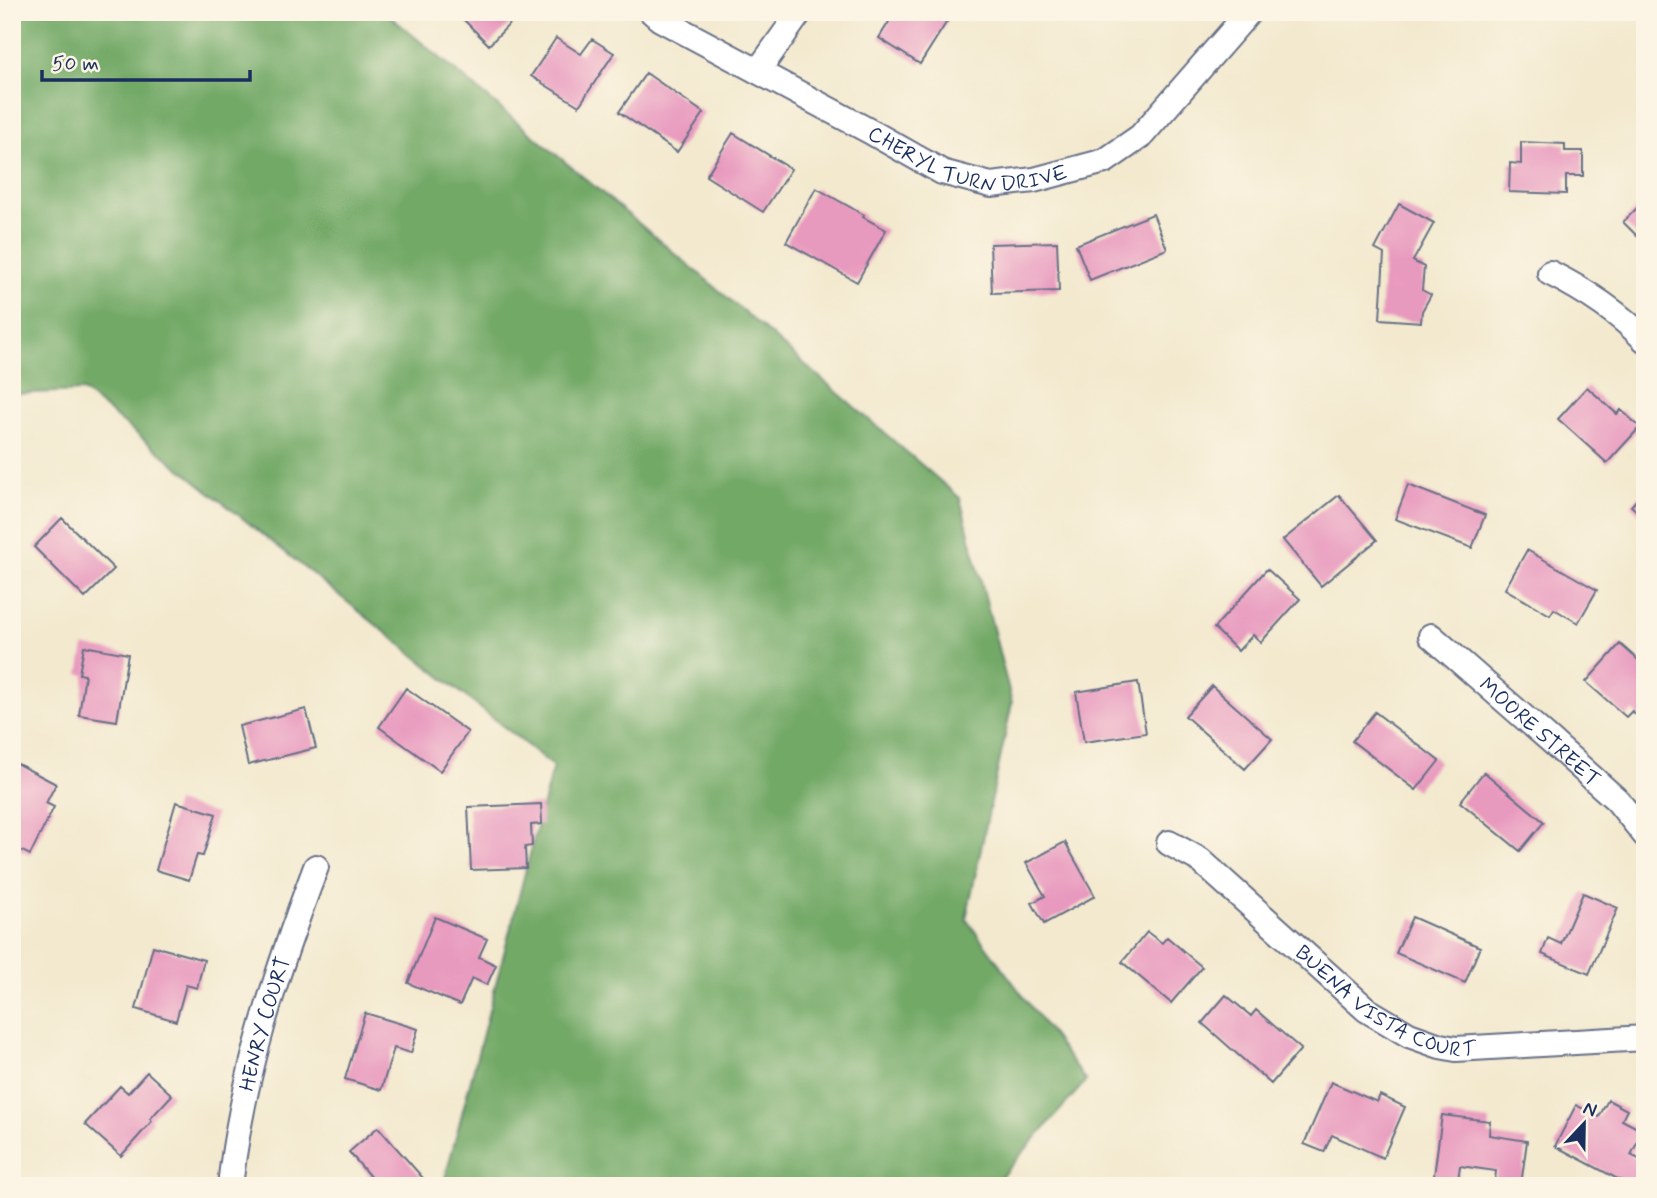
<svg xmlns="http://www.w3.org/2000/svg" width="1657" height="1198" font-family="Mynerve,sans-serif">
	<rect width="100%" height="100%" fill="#fcf5e5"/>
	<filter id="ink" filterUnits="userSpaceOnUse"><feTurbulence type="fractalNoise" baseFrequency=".0143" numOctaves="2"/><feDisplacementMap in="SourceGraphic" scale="14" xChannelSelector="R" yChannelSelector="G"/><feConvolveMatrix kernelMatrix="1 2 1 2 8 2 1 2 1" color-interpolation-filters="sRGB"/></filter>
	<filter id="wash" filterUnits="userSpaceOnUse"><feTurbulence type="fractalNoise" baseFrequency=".00686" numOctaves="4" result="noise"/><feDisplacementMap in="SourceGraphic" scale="28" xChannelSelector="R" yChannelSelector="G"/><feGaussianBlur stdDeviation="1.57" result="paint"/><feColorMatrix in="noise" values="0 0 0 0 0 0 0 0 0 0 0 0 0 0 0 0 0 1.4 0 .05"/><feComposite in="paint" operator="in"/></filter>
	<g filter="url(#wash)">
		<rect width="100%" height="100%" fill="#f3e9cf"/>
		<!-- forest -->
		<path fill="#72a966" stroke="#466c62" stroke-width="2" d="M12,12H385L714,286L960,498L1012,703L966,919L1086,1081L993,1186H443L553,766L83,391L12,394Z"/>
		<g id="blocks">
			<!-- building -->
			<path fill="#e899be" d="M456,12H521L489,45Z
				M895,12H953L920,64L879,38Z
				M556,38L581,54L592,39L614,53L579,106L531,76Z
				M646,73L704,113L677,152L619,112Z
				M733,133L791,169L763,212L706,176Z
				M1521,142L1565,144V151H1583V176H1566V194L1509,192L1510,163L1521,164Z
				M816,188L864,215L863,217L886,230L857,282L786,242Z
				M1645,200V244L1623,222Z
				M1399,204L1434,223L1413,261L1424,267L1422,290L1431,295L1422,311L1421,322L1380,319L1384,254L1375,249Z
				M1153,214L1167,249L1090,280L1076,245Z
				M1057,242L1059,291L992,293L990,244Z
				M1587,387L1617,414L1621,410L1640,427L1607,463L1558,419Z
				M1408,485L1485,515L1472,548L1395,519Z
				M1645,490V518L1631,506Z
				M1339,495L1377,540L1321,586L1283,540Z
				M62,518L114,569L85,598L34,547Z
				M1527,550L1597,590L1578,623L1554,609L1550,615L1505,589Z
				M1267,569L1300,599L1261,642L1253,635L1238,651L1214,628Z
				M1620,644L1645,666V723L1632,711L1626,717L1586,682Z
				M84,646L128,654L117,721L79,715L85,675L79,674Z
				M1138,682L1146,733L1084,742L1076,692Z
				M1212,686L1272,739L1245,769L1185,716Z
				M406,688L468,732L440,771L379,727Z
				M306,709L316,748L248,765L239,726Z
				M1375,712L1439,761L1416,790L1352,741Z
				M12,761L56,784L46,803L54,807L30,855L12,846Z
				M1484,772L1544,822L1520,851L1460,802Z
				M176,802L216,814L203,856L197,855L189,880L156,870Z
				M541,804L542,824L531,825L532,846L525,847L526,868L471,870L468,807Z
				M1065,842L1095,896L1044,924L1032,903L1045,896L1026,863Z
				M1583,893L1618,908L1589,974L1542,954L1548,938L1561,944Z
				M435,917L487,939L479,957L496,965L487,985L472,978L460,1005L408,983Z
				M1412,917L1480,947L1465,983L1396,953Z
				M1147,932L1162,943L1167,937L1202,967L1171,1003L1122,962Z
				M153,946L204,960L197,988L186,985L176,1021L136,1009Z
				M1226,995L1251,1016L1256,1010L1301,1049L1271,1084L1202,1023Z
				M365,1013L418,1029L411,1053L394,1048L381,1090L345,1079Z
				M147,1072L172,1095L150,1119L152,1121L121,1156L85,1124L120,1086L128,1093Z
				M1331,1082L1377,1102L1380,1095L1405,1107L1383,1158L1332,1135L1324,1152L1304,1144Z
				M1608,1100L1627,1110L1622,1120L1643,1131L1631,1155L1645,1162V1186H1631L1555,1146L1576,1105L1599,1117Z
				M1442,1115L1490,1121L1489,1135L1527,1141L1521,1185L1495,1181L1496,1171L1460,1166L1458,1180L1434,1176Z
				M378,1127L430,1186H378L349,1152Z"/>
		</g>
	</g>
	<g filter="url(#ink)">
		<use href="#blocks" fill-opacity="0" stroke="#677086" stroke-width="2"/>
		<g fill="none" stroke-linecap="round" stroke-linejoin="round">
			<defs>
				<g id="minor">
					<path id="s1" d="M652,12L660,19L873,133L942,172L991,185L1034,180L1105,161L1141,136L1249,12"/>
					<path d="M758,71L800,12"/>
					<path d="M1550,273C1586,291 1617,311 1645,340"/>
					<path id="s2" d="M1431,636L1550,740L1617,800L1645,835"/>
					<path id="s3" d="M1169,843L1200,860L1367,1010L1409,1035L1440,1046L1456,1049L1645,1038"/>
					<path id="s4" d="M230,1186C242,1076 277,970 316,867"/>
				</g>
			</defs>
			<!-- minor casing -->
			<use href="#minor" stroke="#677086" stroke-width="28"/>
			<!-- minor -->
			<use href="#minor" stroke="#fff" stroke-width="24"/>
		</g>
	</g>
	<g text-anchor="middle" stroke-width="7" stroke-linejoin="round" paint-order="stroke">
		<!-- street labels -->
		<g font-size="21" fill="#1b2f5e" stroke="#fcf5e5">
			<text dy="7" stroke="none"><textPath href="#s1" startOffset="354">CHERYL TURN DRIVE</textPath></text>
			<text dy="7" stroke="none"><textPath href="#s2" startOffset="145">MOORE STREET</textPath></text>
			<text dy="7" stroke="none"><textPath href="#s3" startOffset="273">BUENA VISTA COURT</textPath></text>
			<text dy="7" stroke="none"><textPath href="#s4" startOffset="166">HENRY COURT</textPath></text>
		</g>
	</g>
	<!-- margin -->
	<rect width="1657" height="1198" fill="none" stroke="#fcf5e5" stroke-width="42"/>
	<!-- north arrow -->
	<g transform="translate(1584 1124) rotate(22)" stroke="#fcf5e5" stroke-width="5" paint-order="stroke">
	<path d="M0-5L12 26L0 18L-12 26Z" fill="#1b2f5e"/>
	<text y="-10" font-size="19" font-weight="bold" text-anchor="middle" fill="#1b2f5e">N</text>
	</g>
	<!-- scale -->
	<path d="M42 70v10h208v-10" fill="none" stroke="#1b2f5e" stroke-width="3.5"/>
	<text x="52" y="70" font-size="21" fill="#1b2f5e" stroke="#fcf5e5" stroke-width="5" paint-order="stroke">50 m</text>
</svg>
